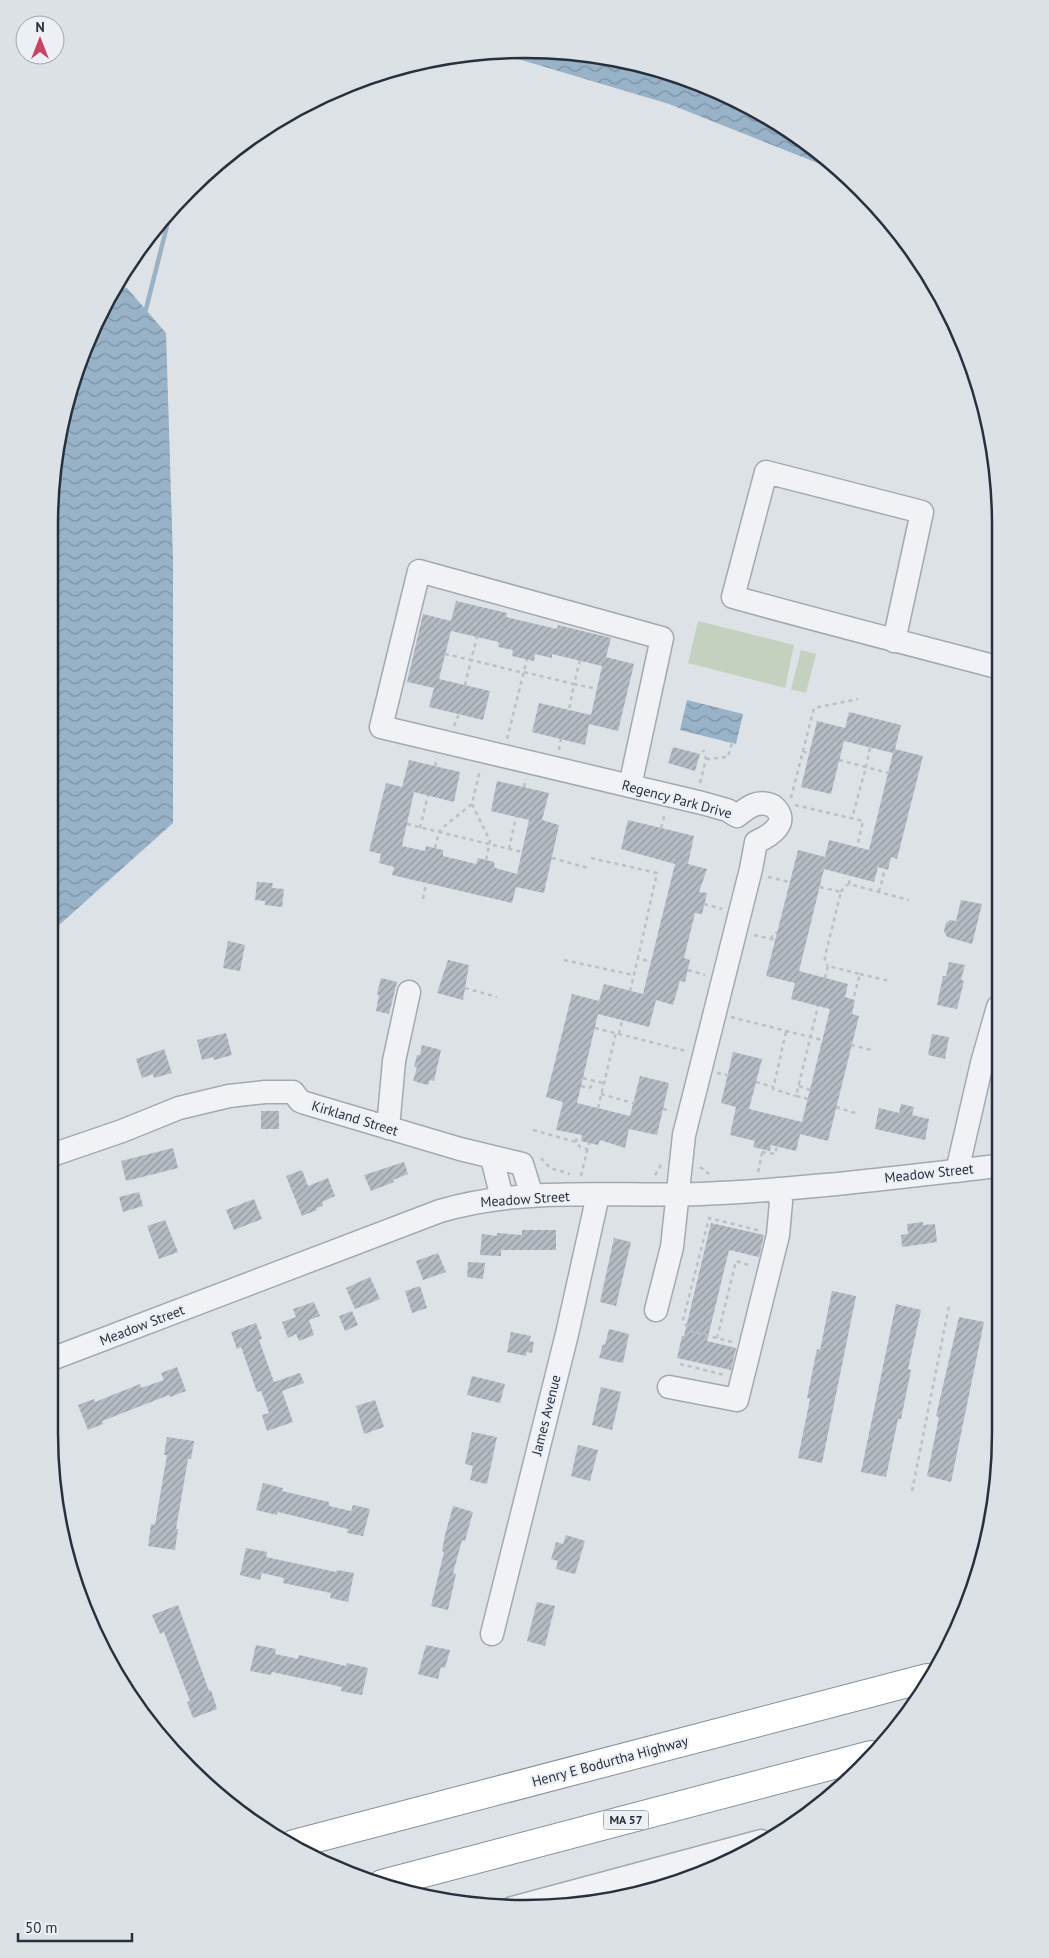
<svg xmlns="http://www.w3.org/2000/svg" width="1049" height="1958" font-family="'PT Sans',sans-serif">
	<defs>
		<pattern id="water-waves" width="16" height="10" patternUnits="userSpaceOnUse" patternTransform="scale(1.25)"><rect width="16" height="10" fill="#98b2c7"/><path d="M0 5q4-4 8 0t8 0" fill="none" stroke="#7c91a3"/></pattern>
		<pattern id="building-hatch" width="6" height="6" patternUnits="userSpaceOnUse" patternTransform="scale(1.25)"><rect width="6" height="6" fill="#b4bbc3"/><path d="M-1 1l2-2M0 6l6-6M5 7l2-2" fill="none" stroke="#9299a0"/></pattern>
	</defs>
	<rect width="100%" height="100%" fill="#dde2e7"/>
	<!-- park -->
	<path fill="#c4d1be" d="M698,621L794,645L785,688L688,663Z
		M801,650L816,654L806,693L791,689Z"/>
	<!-- water -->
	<path fill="url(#water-waves)" d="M556,50L648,65L735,98L838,167L851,180L835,170L669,104L495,52Z
		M115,286L127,288L166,333L173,559V823L49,934L50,494L65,401L98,314Z
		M687,700L743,714L736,744L680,730Z"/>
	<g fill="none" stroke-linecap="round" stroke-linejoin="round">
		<!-- stream -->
		<path stroke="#98b2c7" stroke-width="4.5" d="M145,313L171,210"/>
	</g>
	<!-- building -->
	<path fill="url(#building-hatch)" d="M456,601L507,613L506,617L557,629L558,625L611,638L606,657L634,664L618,731L589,724L585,745L532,732L539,703L591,715L602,666L552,654V658L535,654L534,661L512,656L513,650L498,647L499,642L451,631L439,679L490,691L483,720L429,707L434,688L407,682L423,614L451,621Z
		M849,712L901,725L895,749L923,756L897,859L891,857L888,870L878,867L874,882L824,869L799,971L848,984L845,997L855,1000L852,1014L859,1016L828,1141L800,1134L796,1151L771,1145L770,1151L753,1147L755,1141L730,1135L736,1107L721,1103L733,1052L762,1059L749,1109L802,1122L830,1009L791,999L795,983L766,976L798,850L825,857L829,840L869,850L893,753L844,741L831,794L801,787L817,721L845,728Z
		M673,747L700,754L695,771L668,763Z
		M409,760L460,772L454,802L414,792L402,846L425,851L426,846L443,850V856L476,864L478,858L494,862L495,868L517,874L529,820L491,811L497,781L549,793L542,820L559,825L544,893L516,887L512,903L392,875L394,867L379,863L381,854L369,851L386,783L402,787Z
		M628,820L694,836L688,864L707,869L699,892L707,893L702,914L695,913L684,958L690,960L685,982L680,981L673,1005L656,1000L649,1027L598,1014L577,1103L630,1116L640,1076L669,1083L657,1135L629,1129L625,1148L600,1140L598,1145L589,1143L581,1141L582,1135L556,1130L563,1102L546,1097L572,994L599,1001L604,984L643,994L675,864L621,849Z
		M257,882L273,883L272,888L284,889L282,907L265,905V901L255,900Z
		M961,900L982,904L972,944L947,937L944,931L946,923L950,920L956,921Z
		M228,941L245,945L240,971L223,968Z
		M448,960L469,965L463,1000L437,993Z
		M949,962L965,965L961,980L964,981L957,1009L937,1005L943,976H946Z
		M381,978L397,982L389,1014L376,1011L379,995L377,994Z
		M226,1033L232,1055L214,1060L213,1057L202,1060L197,1040Z
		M932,1034L949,1037L945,1059L928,1055Z
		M422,1045L441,1050L434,1081L430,1080L428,1085L413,1081L417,1067H414L417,1055H420Z
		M164,1049L172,1073L154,1078L153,1074L142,1078L136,1059Z
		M901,1104L914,1107L912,1115L929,1119L925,1140L875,1129L879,1108L899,1113Z
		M261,1111H279V1129H261Z
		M173,1148L178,1168L126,1181L121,1161Z
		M404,1162L408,1174L393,1180L394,1182L371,1191L364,1175Z
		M302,1170L308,1186L328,1178L335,1196L322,1202L323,1206L316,1208L317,1210L302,1216L286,1176Z
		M139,1192L143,1206L123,1212L119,1197Z
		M254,1199L262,1219L234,1230L226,1210Z
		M165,1220L178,1252L159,1259L147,1226Z
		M923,1222V1225L935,1224L937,1242L902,1247L901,1235L908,1234L907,1224Z
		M711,1223L764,1235L759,1257L729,1250L707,1341L736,1348L731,1370L677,1358L682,1336H684Z
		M522,1230H556V1250H501V1256L480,1255L482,1234L497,1236V1233L522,1235Z
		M614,1238L631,1242L616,1306L600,1302Z
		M438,1253L446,1272L423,1280L416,1261Z
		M468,1262L485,1263L483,1279L467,1277Z
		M370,1277L380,1299L355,1309L346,1288Z
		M420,1286L427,1308L412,1313L405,1291Z
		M832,1291L856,1296L822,1463L798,1458L810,1399L807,1398L817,1349L820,1350Z
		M314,1302L320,1316L309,1320L314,1335L299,1341L296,1334L288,1338L282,1322L296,1317L293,1309Z
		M896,1304L921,1310L908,1369L911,1370L901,1419H898L886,1477L861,1472Z
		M352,1311L358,1325L345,1331L339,1316Z
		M959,1317L984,1322L951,1482L927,1476L939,1417L936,1416Z
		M256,1323L262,1339L259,1340L274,1382L300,1373L304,1383L282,1391L293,1422L267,1431L262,1415L269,1413L261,1391L257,1392L241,1347L237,1349L231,1332Z
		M609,1329L629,1334L623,1363L599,1358L603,1344L605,1345Z
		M511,1332L531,1336L529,1341L534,1342L532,1353L527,1352L526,1356L507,1352Z
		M177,1367L186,1391L170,1397L169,1395L102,1421L103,1424L88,1430L78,1405L94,1399L95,1402L140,1384L141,1388L164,1380L161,1373Z
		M472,1376L505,1384L500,1403L467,1395Z
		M601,1387L621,1392L612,1430L592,1425Z
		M375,1400L384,1427L364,1434L356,1406Z
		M472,1432L497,1437L487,1484L470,1480L473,1466L465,1464Z
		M167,1437L194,1441L191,1459H188L176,1529H178L175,1550L148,1546L151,1524L155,1525L167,1455H164Z
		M578,1445L598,1450L590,1481L571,1476Z
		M263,1483L283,1488L282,1491L329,1502V1506L351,1511L353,1505L370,1509L363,1536L347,1533L348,1529L278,1512L277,1515L256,1510Z
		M453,1506L473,1512L465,1541L462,1540L453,1573L456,1574L448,1610L431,1606L444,1552L442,1551L445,1535Z
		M566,1535L585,1541L575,1574L556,1569L558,1561L551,1559L556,1542L563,1544Z
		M246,1548L267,1552L266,1557L336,1572L337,1570L354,1573L348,1602L330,1598L331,1593L283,1583L284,1578L262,1573L260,1580L240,1575Z
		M537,1602L555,1606L545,1646L527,1641Z
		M178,1605L209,1691L211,1690L217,1709L193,1718L187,1702L190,1701L164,1632L160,1634L152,1615Z
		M256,1645L276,1649L275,1654L298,1659L299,1655L346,1666L347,1663L368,1668L362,1695L341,1691L342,1687L272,1672L271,1675L250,1671Z
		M426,1645L450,1650L445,1668L441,1667L438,1679L418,1674Z"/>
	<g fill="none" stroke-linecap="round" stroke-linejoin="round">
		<defs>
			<path id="minor" d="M894,641L922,512L766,472L733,597C820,621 909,644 997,667
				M630,786L662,638L419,571L381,727L702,803L727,810L737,816C748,807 758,799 773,806C792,822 770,836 756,842L751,869L684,1135L672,1247L656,1310
				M388,1128L394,1061L409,992
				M49,1156L122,1131L179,1108L229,1096L265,1092H293L300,1101L305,1103L460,1149L522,1164L532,1196
				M492,1158L502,1198
				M957,1171L982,1063L998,1007
				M49,1360L440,1211C524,1186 614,1197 700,1194C800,1190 899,1177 998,1166
				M669,1387L737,1400L778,1235L781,1202L777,1189
				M492,1634L567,1334L598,1195
				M512,1908L761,1841"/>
			<path id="highway" d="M294,1844L927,1678
				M382,1884L871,1755"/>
		</defs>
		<!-- minor casing -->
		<use href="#minor" stroke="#a3a9b1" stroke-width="25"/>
		<!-- highway casing -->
		<use href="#highway" stroke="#85909d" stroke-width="30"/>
		<!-- path -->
		<path stroke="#bcc0c5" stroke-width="2.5" stroke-dasharray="4 4" stroke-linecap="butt" d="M445,654L471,660L477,637
			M580,660L574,684L597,689
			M524,672L574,684L569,710
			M465,685L471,660L524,673
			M454,726L459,714
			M507,739L527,659
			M870,748L866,767L888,773
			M559,750L561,739
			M803,751L809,754
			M706,759L728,757L732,743
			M839,760L866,767L852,818
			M435,766L437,758
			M700,783L706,759L703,750
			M524,787L526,779
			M791,798L814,708L858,699
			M472,804L490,841L486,860
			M795,805L863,821L857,847
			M407,824L439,832L441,829L472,804L480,770
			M420,828L428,795
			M661,828L665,813
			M435,848L439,832L522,852
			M509,849L516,817
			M552,858L588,868
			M591,858L657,873L638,958L651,962
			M768,877L790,882
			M849,884L850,876
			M820,887L841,892L825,956V962L828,966
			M841,892L843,888L849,884L909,900
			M879,892L885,869
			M423,899L426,883
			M704,904L722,909
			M754,935L775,940
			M771,939L774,933H777
			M564,960L633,975
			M688,970L705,975
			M860,974L889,981
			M825,978L828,966L860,974L854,996
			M465,988L497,997
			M630,991L638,958
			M731,1017L822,1040
			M595,1028L686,1051
			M786,1032L773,1089L796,1096
			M619,1034L622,1020
			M851,1045L872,1050
			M717,1073L727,1075
			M583,1078L603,1083
			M756,1082L773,1087
			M581,1086L589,1088L593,1085L594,1081
			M799,1086L810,1090
			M601,1094L633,1103
			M808,1099L796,1096L818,1006
			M836,1107L855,1113
			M598,1108L616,1033
			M663,1109L671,1111
			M533,1130L576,1142L580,1147L587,1149
			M576,1142L577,1134
			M762,1152L775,1154L777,1146
			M541,1158L550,1168L570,1174
			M700,1167L709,1174
			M758,1172L763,1149
			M655,1175L661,1165
			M581,1176L589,1143
			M717,1338L736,1261L752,1266
			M732,1342L693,1332L688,1329L683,1320L709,1218L761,1231
			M680,1364L725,1375
			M912,1491L949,1306"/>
		<!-- minor -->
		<use href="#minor" stroke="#f0f2f5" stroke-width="22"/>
		<!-- highway -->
		<use href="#highway" stroke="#fff" stroke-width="28"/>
	</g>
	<g text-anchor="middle" stroke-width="4" stroke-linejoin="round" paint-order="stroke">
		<!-- shield labels -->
		<rect fill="#ecf0f5" stroke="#626a74" stroke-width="1" x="603.5" y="1810.5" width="45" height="19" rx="4"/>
		<g font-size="12" font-weight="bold" fill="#27313d">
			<text x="626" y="1824">MA 57</text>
		</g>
		<!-- street labels -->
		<g font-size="14" fill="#27313d" stroke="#ecf0f5">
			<text transform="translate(677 799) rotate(15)" y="5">Regency Park Drive</text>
			<text transform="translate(355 1118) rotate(17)" y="5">Kirkland Street</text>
			<text transform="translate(929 1173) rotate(-6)" y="5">Meadow Street</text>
			<text transform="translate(525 1199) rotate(-4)" y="5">Meadow Street</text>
			<text transform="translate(142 1325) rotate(-21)" y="5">Meadow Street</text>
			<text transform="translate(546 1415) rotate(-76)" y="5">James Avenue</text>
			<text transform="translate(610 1761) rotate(-15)" y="5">Henry E Bodurtha Highway</text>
		</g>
	</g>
	<!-- crop -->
	<path d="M0 0H1049V1958H0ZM525 58H525A467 467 0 0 1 992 525V1433A467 467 0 0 1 525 1900H525A467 467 0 0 1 58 1433V525A467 467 0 0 1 525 58Z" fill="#dce1e6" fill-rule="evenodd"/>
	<path fill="none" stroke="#27313d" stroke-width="2.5" d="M525 58H525A467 467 0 0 1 992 525V1433A467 467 0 0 1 525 1900H525A467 467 0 0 1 58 1433V525A467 467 0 0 1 525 58Z"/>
	<!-- north arrow -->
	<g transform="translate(40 40)"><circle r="24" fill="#ecf0f5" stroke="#9da4ab"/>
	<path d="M0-4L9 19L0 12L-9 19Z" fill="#cc4161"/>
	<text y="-8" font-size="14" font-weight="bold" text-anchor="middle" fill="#27313d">N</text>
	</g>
	<!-- scale -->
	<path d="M18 1933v8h114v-8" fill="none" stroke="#27313d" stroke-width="2.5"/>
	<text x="25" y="1933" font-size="15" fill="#27313d" stroke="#ecf0f5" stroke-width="4" paint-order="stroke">50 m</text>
</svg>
